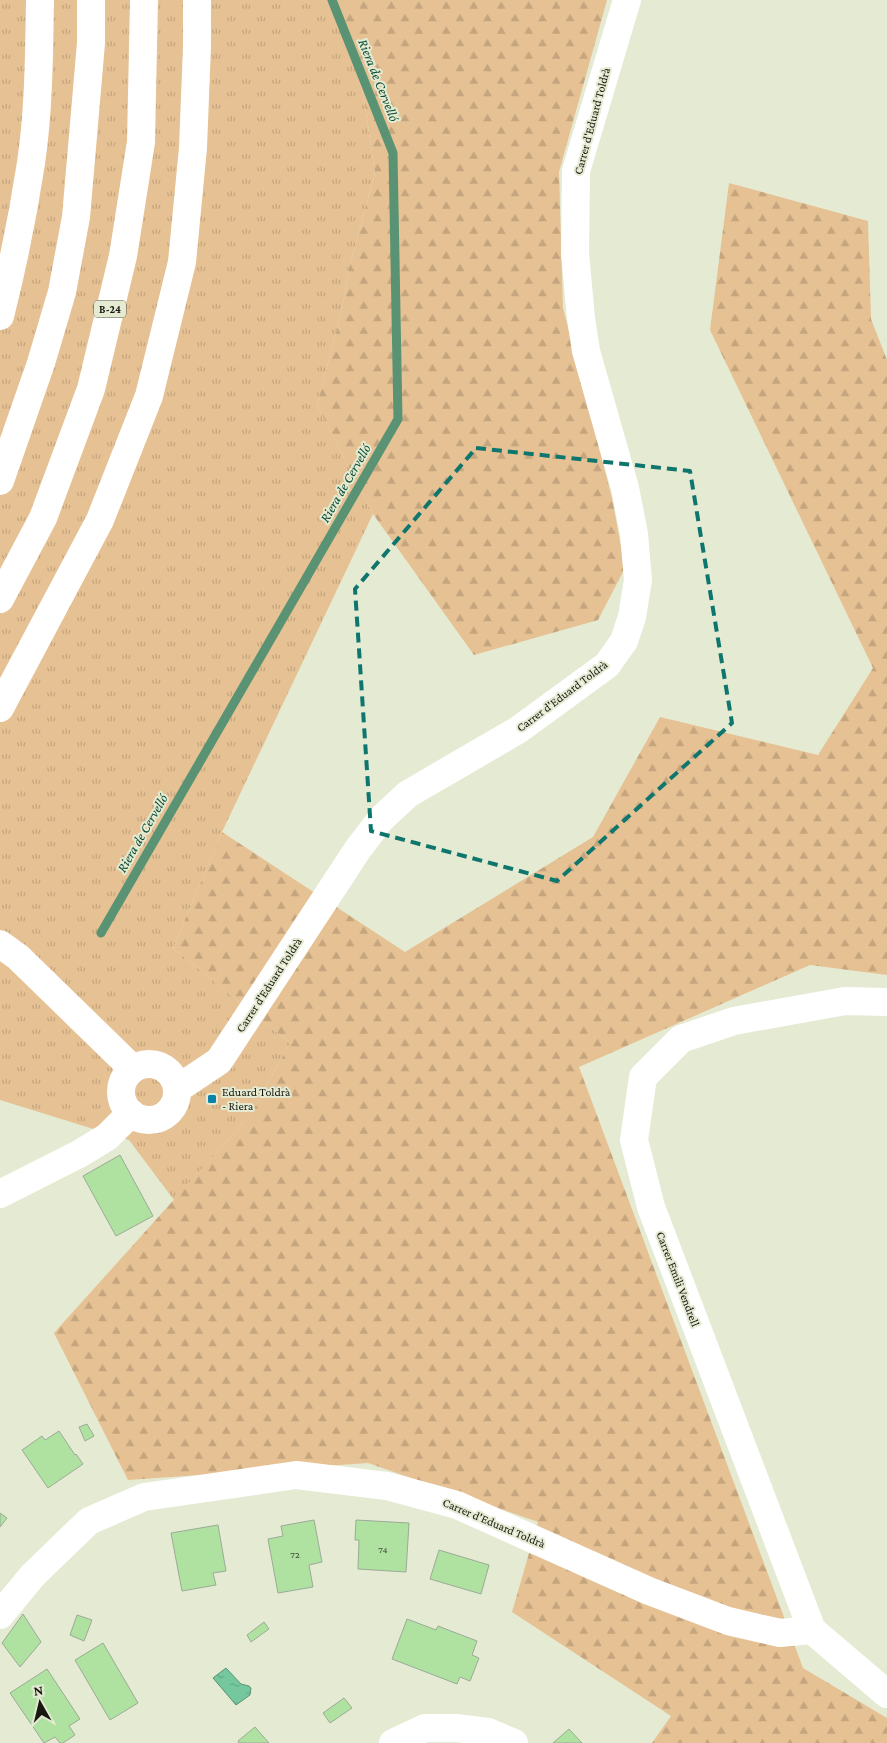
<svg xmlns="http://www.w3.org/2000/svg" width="887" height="1743" font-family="'Crimson Pro',serif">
	<defs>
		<pattern id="grass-tufts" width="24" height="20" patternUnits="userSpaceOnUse" patternTransform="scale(1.25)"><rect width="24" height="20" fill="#e6c193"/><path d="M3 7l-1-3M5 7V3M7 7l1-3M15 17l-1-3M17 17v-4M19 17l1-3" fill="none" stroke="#c5a57e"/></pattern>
		<pattern id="forest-firs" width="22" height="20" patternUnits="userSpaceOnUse" patternTransform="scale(1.25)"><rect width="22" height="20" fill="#e6c193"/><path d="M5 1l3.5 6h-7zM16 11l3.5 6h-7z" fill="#c5a57e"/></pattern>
		<pattern id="water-ripples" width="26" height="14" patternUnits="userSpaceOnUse" patternTransform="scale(1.25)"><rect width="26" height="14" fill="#75c79e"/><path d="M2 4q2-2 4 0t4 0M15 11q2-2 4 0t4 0" fill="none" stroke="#64aa87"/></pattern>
	</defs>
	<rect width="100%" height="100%" fill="#e5ead2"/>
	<!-- grass -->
	<path fill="url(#grass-tufts)" d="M0,0H331L340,27L355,58L364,99L375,173L349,268L342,310L317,405L373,514L222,832L173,948L290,1043L251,1114L174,1200L129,1140L0,1100Z"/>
	<!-- forest -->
	<path fill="url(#forest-firs)" d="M331,0H607L559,172L563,308L612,498L625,568L598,620L474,655L373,514L317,405L342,310L349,268L375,173L364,99L355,58L340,27Z
		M729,183L868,221L871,319L887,360V975L810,965L579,1067L803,1668L887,1718V1743H652L671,1716L512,1612L538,1522L368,1463L128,1480L54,1333L251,1114L290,1043L173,948L222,832L405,952L593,837L660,717L818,755L873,668L710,330Z"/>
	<!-- water -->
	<path fill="url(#water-ripples)" stroke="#599373" d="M226,1668L241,1684L249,1686L251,1688L250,1695L236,1705L213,1678Z"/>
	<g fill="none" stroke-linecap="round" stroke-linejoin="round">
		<!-- stream -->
		<path stroke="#599373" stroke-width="9" d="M101,933L398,419L393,153L332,0"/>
	</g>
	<!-- building -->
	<path fill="#afe1a1" stroke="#9bab97" d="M120,1155L153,1216L116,1236L83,1176Z
		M87,1424L94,1436L85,1441L79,1427Z
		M59,1431L75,1455L76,1454L83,1464L48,1488L22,1450L42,1436L45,1440Z
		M0,1513L7,1518L0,1527Z
		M314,1520L322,1562L309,1565L313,1587L278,1593L268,1539L283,1536L281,1526Z
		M356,1520L409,1523L406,1572L358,1569L359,1540H355Z
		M218,1525L226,1571L213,1573L216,1585L182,1591L171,1533Z
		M439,1550L489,1565L481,1594L430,1579Z
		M23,1614L41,1642L20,1667L2,1643Z
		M77,1615L92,1620L84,1641L70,1635Z
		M407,1619L436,1630L438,1626L477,1641L472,1655L479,1658L470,1681L460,1677L457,1684L392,1659Z
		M264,1622L269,1629L251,1642L247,1635Z
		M103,1643L138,1703L110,1720L75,1660Z
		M47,1669L80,1719L69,1726L75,1735L63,1743H60L55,1737L44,1743L10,1693Z
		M344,1698L352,1708L330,1723L323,1713Z
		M255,1727L269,1743H239L238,1741Z
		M569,1729L582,1743H553Z"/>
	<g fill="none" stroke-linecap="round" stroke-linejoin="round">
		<!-- minor -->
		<path stroke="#fff" stroke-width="28" d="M0,944L18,957L132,1068
			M887,1002L845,1001L734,1021L681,1039L643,1077L634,1140L651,1207L812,1630L887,1694
			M121 1092a28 28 0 1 1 56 0a28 28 0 1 1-56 0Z
			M177,1089L219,1061L358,849L381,819L408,794L518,730L607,665L624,641L632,617L638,580L634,534L625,488L586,351L581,318L575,253L576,171L627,0
			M0,1194L79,1154L107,1137L131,1113
			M0,1615L33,1575L89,1521L144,1497L296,1475L387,1486L457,1505L649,1591L728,1621L780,1633L812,1630
			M393,1743L425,1728H456L488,1732L514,1743"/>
		<!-- motorway -->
		<path stroke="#fff" stroke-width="28" d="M0,316C13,265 23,215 31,163C39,109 39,54 40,0
			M0,481L41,363L62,292L76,217L91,43V0
			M0,599L43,518L91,389L123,256L141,142L144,0
			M0,708L100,520L149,396L182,262L193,148L197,46V0"/>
	</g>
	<!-- marked area -->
	<path fill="none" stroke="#0f766e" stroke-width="4" stroke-dasharray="10 6" stroke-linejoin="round" d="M476,448L690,471L732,723L557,881L371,831L355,589Z"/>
	<!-- markers -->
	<rect fill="#0882a8" stroke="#e5ead2" stroke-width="2" x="207" y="1094" width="10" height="10" rx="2.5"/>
	<g text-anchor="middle" stroke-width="4" stroke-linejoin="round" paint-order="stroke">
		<!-- number labels -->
		<g font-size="10" fill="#3d4b34">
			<text x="383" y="1553">74</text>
			<text x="295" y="1558">72</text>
		</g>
		<!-- shield labels -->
		<rect fill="#e5ead2" stroke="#55584a" stroke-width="1" x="94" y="300.5" width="32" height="17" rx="4"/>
		<g font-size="11" font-weight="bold" fill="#171910">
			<text x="110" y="313">B-24</text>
		</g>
		<!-- street labels -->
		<g font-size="12" fill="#171910" stroke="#e5ead2">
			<text transform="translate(592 121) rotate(-75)" y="4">Carrer d'Eduard Toldrà</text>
			<text transform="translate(562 696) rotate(-37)" y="4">Carrer d'Eduard Toldrà</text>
			<text transform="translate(269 985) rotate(-57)" y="4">Carrer d'Eduard Toldrà</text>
			<text transform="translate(678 1279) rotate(69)" y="4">Carrer Emili Vendrell</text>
			<text transform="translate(494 1523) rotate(23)" y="4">Carrer d'Eduard Toldrà</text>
		</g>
		<!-- poi labels -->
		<g font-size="12" fill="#171910" stroke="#e5ead2" text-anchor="start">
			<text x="222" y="1096">Eduard Toldrà<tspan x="222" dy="14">- Riera</tspan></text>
		</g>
		<!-- water labels -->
		<g font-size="14" font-style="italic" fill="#0a4d33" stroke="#e5ead2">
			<text transform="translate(379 80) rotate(68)" y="5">Riera de Cervelló</text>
			<text transform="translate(345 483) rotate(-60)" y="5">Riera de Cervelló</text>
			<text transform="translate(142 833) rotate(-60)" y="5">Riera de Cervelló</text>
		</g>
	</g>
	<!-- north arrow -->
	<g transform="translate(40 1703) rotate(352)" stroke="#e5ead2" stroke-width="4" paint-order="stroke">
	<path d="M0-4L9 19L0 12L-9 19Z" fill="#171910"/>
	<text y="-8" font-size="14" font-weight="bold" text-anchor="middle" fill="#171910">N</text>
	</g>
</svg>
